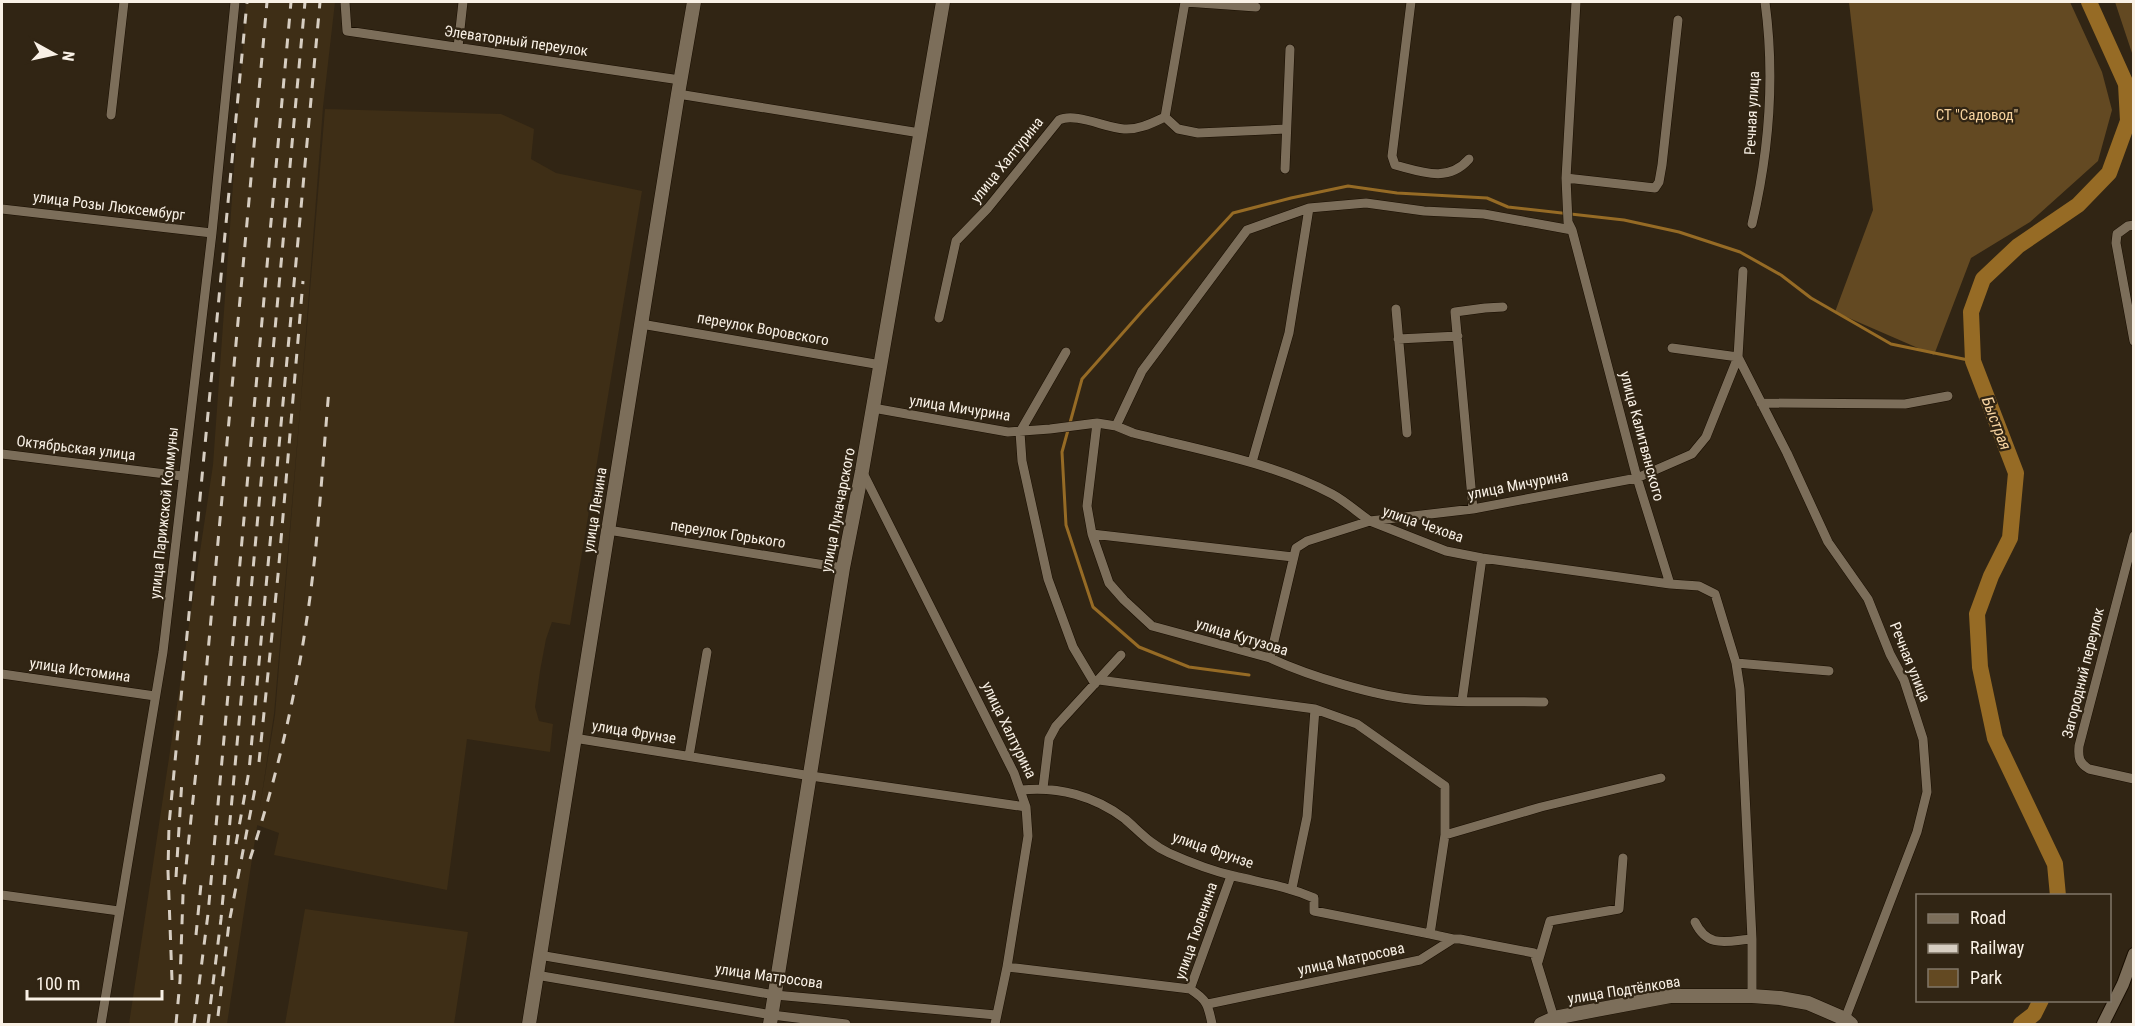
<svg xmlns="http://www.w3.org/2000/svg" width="2135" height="1026" font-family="'Roboto Condensed',sans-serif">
	<rect width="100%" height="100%" fill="#312514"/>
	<!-- built -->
	<path fill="#3e2e16" d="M246,2H335L323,107L301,398L274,714L227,1024H129L213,465Z
		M325,109L501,114L534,129L531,159L556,173L642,191L570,625L552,622L546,639L540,671L535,707L539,721L553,724L550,752L467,739L447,890L274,855L279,833L257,825L275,715Z
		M305,909L468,932L454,1024H285Z"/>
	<!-- green -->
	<path fill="#634922" d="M1849,2H2070L2102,72L2112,110L2098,161L2030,222L1971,258L1934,355L1835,312L1873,210Z
		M2115,2H2133V56Z"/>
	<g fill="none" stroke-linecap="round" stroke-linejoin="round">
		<!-- stream -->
		<path stroke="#966b25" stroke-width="3" d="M1249,675L1189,667L1139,647L1093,607L1066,525L1062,452L1082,379L1144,309L1233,213L1291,198L1348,186L1397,193L1487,198L1508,207L1624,220L1679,232L1740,252L1781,275L1811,298L1891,344L1973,361"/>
		<!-- river -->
		<path stroke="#966b25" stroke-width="16" d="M2058,896L2055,864L1995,738L1980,667L1977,614L1991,576L2010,538L2016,473L1973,361L1971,312L1983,279L2018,246L2078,205L2109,173L2128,121L2126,84L2089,2
			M2021,1024L2034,1014L2041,1000"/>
		<defs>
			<path id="minor" d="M345,2L347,31L680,80
				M1185,2L1256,7
				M1411,2L1392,156L1395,165C1422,172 1448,183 1469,159
				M1576,2L1566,178L1568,222L1572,230L1637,478L1670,584L1699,586L1715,594L1736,663L1740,689L1752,939V996
				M458,47L463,2
				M678,94L920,133
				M111,115L124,2
				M1165,117L1178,129L1198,133L1286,129
				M1165,117L1185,2
				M1285,169L1290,49
				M1566,178L1655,188L1659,182L1662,165L1678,20
				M2,209L212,233
				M1752,224C1769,152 1775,76 1765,2
				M2134,225L2128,226L2117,234L2116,243L2134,341
				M1743,271L1738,357L1787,453L1828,542L1868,599L1890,654L1904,680L1923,739L1927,792L1917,832L1845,1019
				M1396,309L1407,433
				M939,318L956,241L988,208L1059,120C1075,112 1106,128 1124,129C1139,130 1152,123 1165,117
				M641,324L881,365
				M1398,339L1458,336
				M1066,352L1020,432L1022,461L1048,579L1073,647L1095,684
				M1761,403L1905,404L1948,396
				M873,408L1008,432L1050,429L1097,423L1116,426L1133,433C1200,450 1271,462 1332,494C1345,501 1357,512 1370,521L1473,509L1637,478L1692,454L1706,437L1738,357L1672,348
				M1097,423L1087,506L1092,534L1109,583L1124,600L1152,626L1270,658C1309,676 1377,697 1420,700C1461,703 1503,701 1544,702
				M1116,426L1142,371L1247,230L1309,208L1366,203L1424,211L1484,214L1572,230
				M2,454L182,476
				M1252,462L1289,333L1309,208
				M862,471L1014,773L1026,807L1028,836L1007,967L995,1024
				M1473,509L1455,312L1485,308L1503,307
				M608,530L843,568
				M1092,534L1293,557
				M2134,536L2079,746C2078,758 2079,763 2089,769L2134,779
				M1270,658L1296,548L1307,541L1370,521L1446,551L1482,558L1670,584
				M1736,663L1829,671
				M2,674L155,696
				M1099,680L1315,709L1357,724L1445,786V835L1430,934L1453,939
				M1462,701L1482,558
				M574,738L811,776L1026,807
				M689,756L707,652
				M1043,788L1049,739L1056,726L1121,655
				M1021,790C1058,786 1095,796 1125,819C1139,831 1151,845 1169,853C1189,862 1213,871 1234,876C1263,883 1286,886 1314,898V911L1430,934
				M1445,835L1541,807L1661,778
				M1292,888L1307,817L1315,709
				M2,895L119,911
				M1695,922C1708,949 1727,941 1752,939
				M539,955L775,995L996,1015
				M1538,962L1550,921L1619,909L1623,858
				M1007,967L1190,989C1207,1000 1208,1004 1212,1024
				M536,975L772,1015L846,1024
				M1190,989L1231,876
				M1208,1004L1420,960L1453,939H1460L1534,953L1554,1018
				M101,1024L163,652L212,233L235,2"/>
			<path id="tertiary" d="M2103,1024L2123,984L2134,954"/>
			<path id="secondary" d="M529,1024L678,94L694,2
				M770,1024L843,568L862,471L943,2
				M1541,1024L1554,1018L1670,996H1752L1780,998L1808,1003L1845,1019L1851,1024"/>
		</defs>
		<!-- minor casing -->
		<use href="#minor" stroke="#190e01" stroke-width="10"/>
		<!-- tertiary casing -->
		<use href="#tertiary" stroke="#190e01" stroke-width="14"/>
		<!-- secondary casing -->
		<use href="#secondary" stroke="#190e01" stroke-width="15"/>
		<!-- minor -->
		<use href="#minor" stroke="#7c6e5a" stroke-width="9"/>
		<!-- tertiary -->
		<use href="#tertiary" stroke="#7c6e5a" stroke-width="12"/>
		<!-- secondary -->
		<use href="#secondary" stroke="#7c6e5a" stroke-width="14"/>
		<!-- rail -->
		<path stroke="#d7cec2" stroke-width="3" stroke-dasharray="10 10" stroke-linecap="butt" d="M259,762L278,575L303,281
			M236,844L249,771L320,2
			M250,859C278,774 298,686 310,597C319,529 323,458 329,389
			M176,877L182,779
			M230,918L255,789
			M196,935L201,884
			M172,980L168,871L169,825L247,2
			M218,1016L229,923
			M176,1024L180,981L183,895L205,685L267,2
			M194,1024L208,914L291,2
			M208,1024L221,919L305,2"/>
	</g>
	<g text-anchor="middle" stroke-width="4.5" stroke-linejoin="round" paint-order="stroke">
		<!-- street labels -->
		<g font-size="15" fill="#f9f1e6" stroke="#312514">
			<text transform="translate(516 41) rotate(8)" y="5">Элеваторный переулок</text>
			<text transform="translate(1752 113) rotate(-87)" y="5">Речная улица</text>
			<text transform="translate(1007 160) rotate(-51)" y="5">улица Халтурина</text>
			<text transform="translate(109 206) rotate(7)" y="5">улица Розы Люксембург</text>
			<text transform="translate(763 329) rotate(10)" y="5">переулок Воровского</text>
			<text transform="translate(960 408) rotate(9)" y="5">улица Мичурина</text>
			<text transform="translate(1642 436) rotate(75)" y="5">улица Калитвянского</text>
			<text transform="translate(76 448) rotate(7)" y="5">Октябрьская улица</text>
			<text transform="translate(1518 485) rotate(-11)" y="5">улица Мичурина</text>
			<text transform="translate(595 510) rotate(-81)" y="5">улица Ленина</text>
			<text transform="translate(838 510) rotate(-79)" y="5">улица Луначарского</text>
			<text transform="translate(164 513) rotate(-84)" y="5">улица Парижской Коммуны</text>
			<text transform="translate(1423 524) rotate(19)" y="5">улица Чехова</text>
			<text transform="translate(728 534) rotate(9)" y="5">переулок Горького</text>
			<text transform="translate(1242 637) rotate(17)" y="5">улица Кутузова</text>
			<text transform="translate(1910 662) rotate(68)" y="5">Речная улица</text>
			<text transform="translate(80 670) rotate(8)" y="5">улица Истомина</text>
			<text transform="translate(2083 673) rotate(-76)" y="5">Загородний переулок</text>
			<text transform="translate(1009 730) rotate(64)" y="5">улица Халтурина</text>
			<text transform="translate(634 732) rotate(9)" y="5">улица Фрунзе</text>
			<text transform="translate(1213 850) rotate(19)" y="5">улица Фрунзе</text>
			<text transform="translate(1196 931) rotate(-71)" y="5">улица Тюленина</text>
			<text transform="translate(1351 959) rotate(-12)" y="5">улица Матросова</text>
			<text transform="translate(769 976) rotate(8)" y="5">улица Матросова</text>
			<text transform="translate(1624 990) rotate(-9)" y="5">улица Подтёлкова</text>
		</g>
		<!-- park labels -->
		<g font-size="15" fill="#f6d29e" stroke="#312514">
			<text x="1977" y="120">СТ "Садовод"</text>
		</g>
		<!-- water labels -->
		<g font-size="16" font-style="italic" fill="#f9d5a1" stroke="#312514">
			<text transform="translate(1997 423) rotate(69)" y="6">Быстрая</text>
		</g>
	</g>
	<!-- border -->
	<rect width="2135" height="1026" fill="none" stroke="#f9f1e6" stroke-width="6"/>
	<!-- legend -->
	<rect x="1916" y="894" width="195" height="108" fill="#312514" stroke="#817768" stroke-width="1.5"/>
	<rect x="1928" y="914" width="30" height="9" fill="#7c6e5a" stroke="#817768" stroke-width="1.5"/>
	<text x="1970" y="924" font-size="18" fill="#f9f1e6">Road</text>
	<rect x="1928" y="944" width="30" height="9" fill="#d7cec2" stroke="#817768" stroke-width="1.5"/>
	<text x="1970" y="954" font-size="18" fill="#f9f1e6">Railway</text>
	<rect x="1928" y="969" width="30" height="18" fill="#634922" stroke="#817768" stroke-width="1.5"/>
	<text x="1970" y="984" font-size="18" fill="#f9f1e6">Park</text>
	<!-- north arrow -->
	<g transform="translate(54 54) rotate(98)" stroke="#312514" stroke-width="4.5" paint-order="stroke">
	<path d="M0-4.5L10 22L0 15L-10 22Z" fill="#f9f1e6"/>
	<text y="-9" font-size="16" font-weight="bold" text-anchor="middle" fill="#f9f1e6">N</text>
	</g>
	<!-- scale -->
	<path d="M27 990v9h135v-9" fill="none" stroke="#f9f1e6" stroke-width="3"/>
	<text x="36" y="990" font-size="18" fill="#f9f1e6" stroke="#312514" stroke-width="4.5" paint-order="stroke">100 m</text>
</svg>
